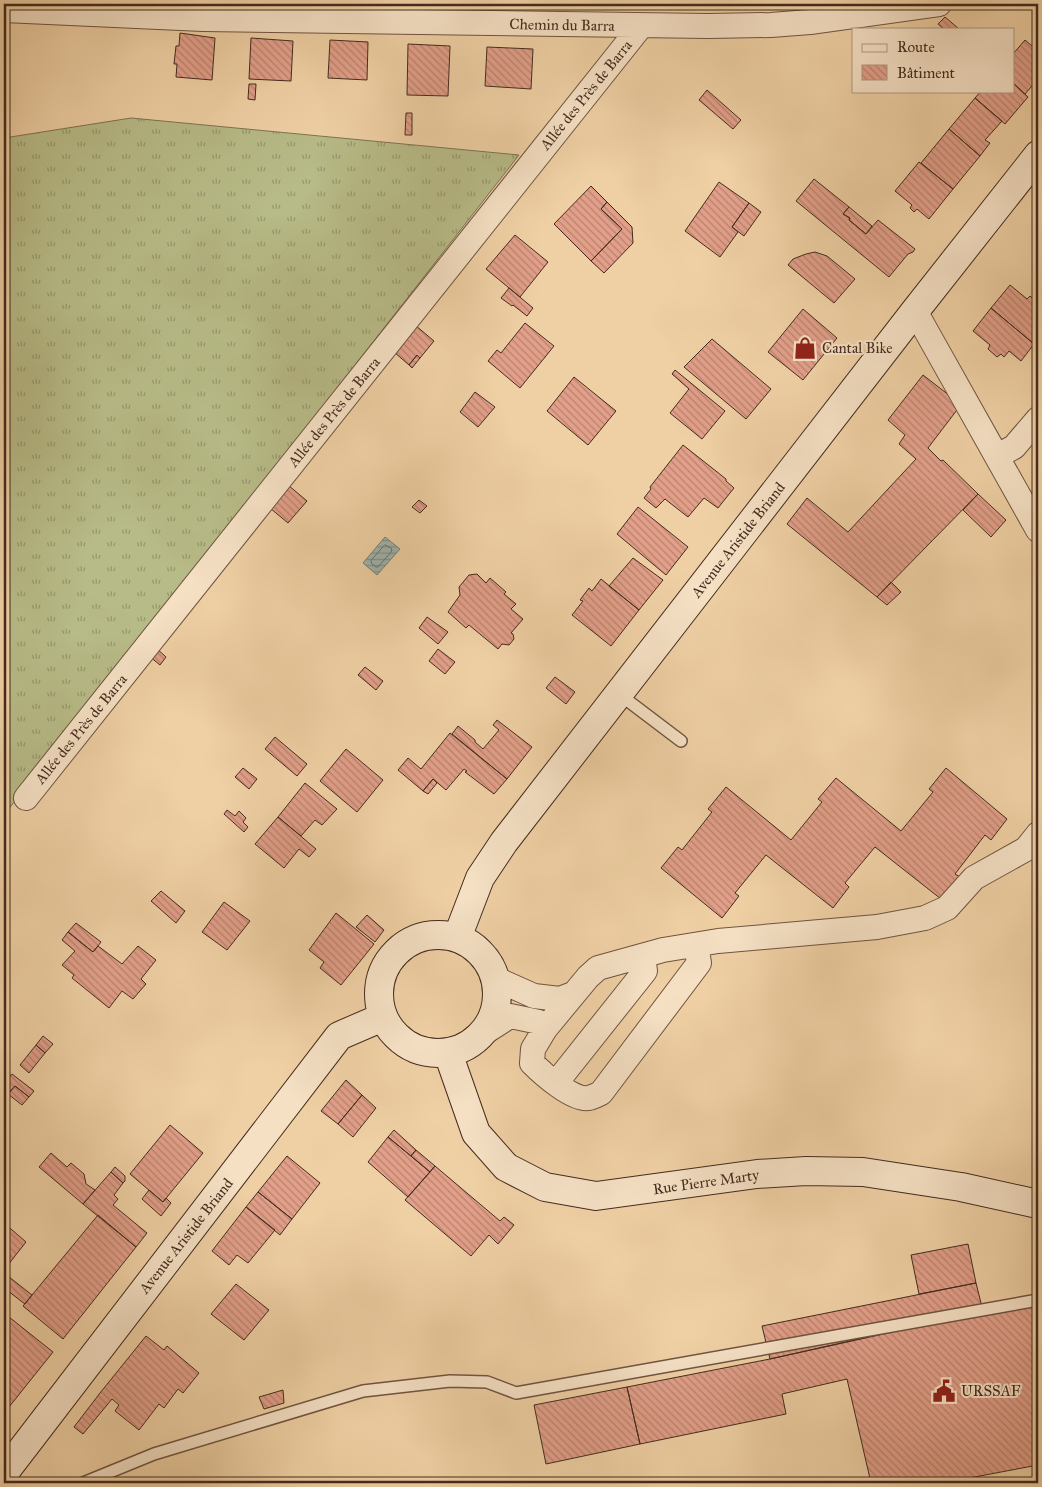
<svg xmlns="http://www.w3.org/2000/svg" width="1042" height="1487" font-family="'IM FELL Great Primer',serif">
	<defs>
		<pattern id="grass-tufts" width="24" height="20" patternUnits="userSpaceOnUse" patternTransform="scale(1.25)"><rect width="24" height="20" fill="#b7bb87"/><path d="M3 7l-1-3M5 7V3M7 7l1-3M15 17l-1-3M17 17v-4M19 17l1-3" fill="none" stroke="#96986e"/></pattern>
		<pattern id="water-rules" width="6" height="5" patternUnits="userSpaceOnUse" patternTransform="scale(1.25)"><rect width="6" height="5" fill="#9db4b0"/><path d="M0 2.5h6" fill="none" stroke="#82938f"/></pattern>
		<pattern id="building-back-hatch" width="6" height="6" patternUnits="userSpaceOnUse" patternTransform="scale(1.25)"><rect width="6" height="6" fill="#e29f89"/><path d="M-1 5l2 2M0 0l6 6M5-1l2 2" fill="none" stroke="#b9826f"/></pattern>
	</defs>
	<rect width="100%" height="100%" fill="#efd0a4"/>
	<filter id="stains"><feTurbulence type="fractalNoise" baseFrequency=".004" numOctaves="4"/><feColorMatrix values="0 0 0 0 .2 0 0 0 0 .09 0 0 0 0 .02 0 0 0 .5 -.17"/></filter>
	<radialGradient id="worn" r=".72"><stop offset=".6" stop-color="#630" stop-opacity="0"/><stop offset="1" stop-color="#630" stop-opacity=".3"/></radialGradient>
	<!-- grass -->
	<path fill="url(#grass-tufts)" stroke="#7e7352" d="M131,118L519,155L4,815V138Z"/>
	<!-- water -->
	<path fill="url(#water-rules)" stroke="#797d76" d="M385,537L400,549L377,575L363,563Z"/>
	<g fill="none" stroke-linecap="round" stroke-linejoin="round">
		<!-- shore -->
		<path stroke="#707067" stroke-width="1" d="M385,545L391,548L392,551L378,567H376L372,564L371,561Z"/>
	</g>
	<!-- building -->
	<path fill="url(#building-back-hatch)" stroke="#442b1e" d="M945,17L959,29H944L938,24Z
		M180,33L215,38L212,80L176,77L177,64H174L176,46H179Z
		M251,38L293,41L291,81L249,79Z
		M330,40L368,42L367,80L328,78Z
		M1025,40L1038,51V79L1025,94L1013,83V54Z
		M408,44L450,46L448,96L407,95Z
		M487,47L533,49L531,89L485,86Z
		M1013,83L1028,97L1005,124L975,98L981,91H1013Z
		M249,84H256L255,100L248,99Z
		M707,90L741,120L733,129L699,100Z
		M975,98L1002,121L985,140L990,143L980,156L949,129Z
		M406,113H412V135H405Z
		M949,129L980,156L953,189L921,163Z
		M919,162L953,189L929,219L917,209L914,212L910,208L912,205L895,191Z
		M814,179L849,207L843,214L850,218L849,220L866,234L878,220L915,249L913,252L908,254L889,277L796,201Z
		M719,182L749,203L732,227L738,232L720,257L685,231Z
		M591,186L607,202L601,209L622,229L591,261L554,224Z
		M607,202L632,227L633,243L604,273L591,261L622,229L601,209Z
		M749,203L761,212L744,236L732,227Z
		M849,207L872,226L866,234L849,220L850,218L843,214Z
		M515,235L548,262L520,297L486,269Z
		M815,252L827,256L855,279L834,303L788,265L793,259L806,254Z
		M1010,285L1027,299L1030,296L1038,303V339L1034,344L991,308Z
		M509,288L533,308L527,316L513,305L512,306L501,298Z
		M991,308L1034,344L1021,361L1009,351L1004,357L1001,354L997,357L988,349L990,345L973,331Z
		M803,309L837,338L803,380L768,352Z
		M525,323L554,346L520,388L488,361L497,350L501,353Z
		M415,325L434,341L420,358L417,355L409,365L394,352Z
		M712,339L771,389L746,419L684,367Z
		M417,355L420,358L412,368L409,365Z
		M675,370L725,411L702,439L670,413L689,389L672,374Z
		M923,375L954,399L960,406L928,448L941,461L943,460L978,494L877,597L787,524L807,498L848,532L916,459L899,444L905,435L888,420Z
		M574,377L616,411L588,445L547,411Z
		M475,392L495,407L478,427L460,412Z
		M683,445L726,479V481L734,488L718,508L704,498L688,517L665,499L656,508L644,498L651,489L650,487Z
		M288,485L307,501L288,523L270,508Z
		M978,494L1006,520L991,537L963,510Z
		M419,500L427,506L420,513L412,507Z
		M638,507L688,547L666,575L617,534Z
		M633,558L663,580L639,610L609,586Z
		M477,574L486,583L490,578L506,592L504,594L516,604L511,609L523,619L511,633L513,634L514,639L509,645L502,644L498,649L469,625L466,628L448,612L460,595L459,587L469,575Z
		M601,579L639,610L611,646L572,615L583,601L580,600L589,588L592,591Z
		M891,582L901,592L887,605L877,597Z
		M427,617L448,632L438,644L419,628Z
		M156,648L166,657L160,665L149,656Z
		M438,649L455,662L445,674L429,661Z
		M365,667L383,681L376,690L358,675Z
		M555,677L575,692L566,704L546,688Z
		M497,720L532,747L507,779L452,734L458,726L475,740V742L483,749L499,730L493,725Z
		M450,733L507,779L494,794L465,772L467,771L464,769L446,790L433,779L423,791L398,770L408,758L421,769Z
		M275,737L307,764L297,776L265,749Z
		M346,749L383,780L357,812L320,781Z
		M243,768L257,779L249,789L235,777Z
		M946,768L1007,819L991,840L985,835L955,874L960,877L941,899L875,847L845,883L849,887L833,908L766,855L735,893L739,896L722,918L661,868L678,847L682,850L712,812L708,809L726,787L791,840L822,802L818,799L836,778L901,831L933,792L929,789Z
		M433,779L437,783L428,794L423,791Z
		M305,783L337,809L322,825L315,820L301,836L278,817Z
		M227,810L235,816L239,811L246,818L243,822L248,827L244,832L224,814Z
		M278,817L316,849L309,857L299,849L284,868L255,844Z
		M161,891L185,911L176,923L151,901Z
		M224,902L250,921L227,950L202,932Z
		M336,913L374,944L341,985L320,968L324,962L309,950Z
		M367,915L384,930L375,942L356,927Z
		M76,923L101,942L93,952L68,932Z
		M68,932L93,952L98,946L122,964L138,946L156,960L141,979L146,984L133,999L122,991L109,1008L72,978L74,975L62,965L75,951L62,940Z
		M43,1036L53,1044L45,1053L36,1045Z
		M36,1045L45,1053L29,1073L20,1065Z
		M12,1074L34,1091L29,1097L15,1086L8,1094L4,1090V1083Z
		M346,1080L362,1095L338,1124L321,1111Z
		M15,1086L29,1097L22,1105L8,1094Z
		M362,1095L376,1108L353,1137L338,1124Z
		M170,1125L203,1153L163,1202L130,1174Z
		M394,1130L416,1150L411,1156L388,1137Z
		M388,1137L430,1172L408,1197L368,1162Z
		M416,1150L435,1166L430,1172L411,1156Z
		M51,1153L67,1167L71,1163L84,1174L86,1184L95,1190L83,1204L39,1167Z
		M287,1156L320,1183L292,1219L258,1192Z
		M435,1166L500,1221L504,1217L514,1225L498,1244L489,1235L471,1256L405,1200Z
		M115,1167L125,1176V1181L123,1183L111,1172Z
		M111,1172L123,1183L114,1195L118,1199L113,1205L147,1233L136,1247L83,1204Z
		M149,1190L163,1202L166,1198L171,1203L161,1216L142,1199Z
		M258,1192L292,1219L280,1235L246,1207Z
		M246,1207L275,1230L248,1263L237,1255L229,1265L212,1251Z
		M98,1215L136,1247L63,1339L23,1306Z
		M4,1223L26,1242L4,1270Z
		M968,1244L976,1283L919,1294L911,1255Z
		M4,1273L32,1295L25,1304L4,1288Z
		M976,1283L983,1311L770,1359L762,1326Z
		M236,1284L269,1310L244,1340L211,1314Z
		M1038,1300V1465L943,1483H871L847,1379L782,1394L786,1414L640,1444L627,1387L770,1359Z
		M4,1313L53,1352L5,1412L4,1411Z
		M146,1336L164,1350L167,1346L199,1373L183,1393L178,1389L164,1408L159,1404L139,1430L115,1411L119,1405L112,1399L83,1434L74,1427L100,1393Z
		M627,1387L640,1444L546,1464L534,1405Z
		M283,1390L284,1403L264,1409L259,1397Z"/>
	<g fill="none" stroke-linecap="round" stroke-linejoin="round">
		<defs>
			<path id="service" d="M619,694L681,741
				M83,1483L154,1454L363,1391L450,1381L487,1382L516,1393L1038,1300"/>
			<path id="minor" d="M4,10L203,19L708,26L771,25L810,22L939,4
				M915,311L1038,530
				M997,456L1014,447L1038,419
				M26,798L641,26
				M696,945L699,963L601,1093C597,1095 593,1097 589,1098C573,1101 543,1074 532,1063L533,1049L545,1029L588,977L598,968L663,950L718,941L877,927L925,918L947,908L974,878L1026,849L1038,834
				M496,979L534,996L560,999L573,994
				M482,1034L510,1016L539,1022L545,1029
				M556,1083L645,971L643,956"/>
			<path id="secondary" d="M379 994a59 59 0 1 1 118 0a59 59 0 1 1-118 0Z
				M457,938L480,878L504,842L915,311L1038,155
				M448,1053L476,1133L506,1167L545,1187L596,1196L757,1174L806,1171L863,1172L961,1187L1038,1204
				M4,1473L339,1036L383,1017"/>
		</defs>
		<!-- service casing -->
		<use href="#service" stroke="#6f5440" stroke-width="14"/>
		<!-- minor casing -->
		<use href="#minor" stroke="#6f5440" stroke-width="26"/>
		<!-- secondary casing -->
		<use href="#secondary" stroke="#442b1e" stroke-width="30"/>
		<!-- service -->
		<use href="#service" stroke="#f5e0c4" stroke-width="11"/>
		<!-- minor -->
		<use href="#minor" stroke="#f5e0c4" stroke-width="24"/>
		<!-- secondary -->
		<use href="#secondary" stroke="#f5e0c4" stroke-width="28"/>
	</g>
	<!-- icons -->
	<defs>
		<symbol id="shop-bare" viewBox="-9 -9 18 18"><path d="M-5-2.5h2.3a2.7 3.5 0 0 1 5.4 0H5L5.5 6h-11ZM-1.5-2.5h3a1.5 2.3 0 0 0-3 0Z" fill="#8f2418" stroke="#f5e0c4" stroke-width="2.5" paint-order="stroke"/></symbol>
		<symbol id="civic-bare" viewBox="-9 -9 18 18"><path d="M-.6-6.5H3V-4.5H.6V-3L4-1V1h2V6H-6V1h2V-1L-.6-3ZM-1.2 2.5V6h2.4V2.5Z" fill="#8f2418" stroke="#f5e0c4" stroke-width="2.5" paint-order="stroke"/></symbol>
	</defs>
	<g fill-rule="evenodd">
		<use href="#shop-bare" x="789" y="332" width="32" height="32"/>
		<use href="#civic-bare" x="928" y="1375" width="32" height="32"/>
	</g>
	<g text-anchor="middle" stroke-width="4" stroke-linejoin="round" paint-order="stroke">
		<!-- street labels -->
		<g font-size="15" fill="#442b1e" stroke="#f5e0c4">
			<text transform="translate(562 25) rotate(1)" y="5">Chemin du Barra</text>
			<text transform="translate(586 95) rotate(-51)" y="5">Allée des Près de Barra</text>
			<text transform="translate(334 412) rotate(-51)" y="5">Allée des Près de Barra</text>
			<text transform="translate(738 540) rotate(-52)" y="5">Avenue Aristide Briand</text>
			<text transform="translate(81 729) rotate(-51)" y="5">Allée des Près de Barra</text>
			<text transform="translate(706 1182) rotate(-8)" y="5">Rue Pierre Marty</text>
			<text transform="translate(186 1236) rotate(-52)" y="5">Avenue Aristide Briand</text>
		</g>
		<!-- poi labels -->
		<g font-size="15" fill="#442b1e" stroke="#f5e0c4" text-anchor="start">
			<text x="822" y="353">Cantal Bike</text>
			<text x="961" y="1396">URSSAF</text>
		</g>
	</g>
	<!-- margin -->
	<rect width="1042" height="1487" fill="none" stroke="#efd0a4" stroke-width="20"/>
	<rect x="5" y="5" width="1032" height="1477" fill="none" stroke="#442b1e" stroke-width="2.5"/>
	<rect x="10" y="10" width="1022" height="1467" fill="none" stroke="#442b1e"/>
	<!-- legend -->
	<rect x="852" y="28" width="162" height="65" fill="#f5e0c4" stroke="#ae9882"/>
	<rect x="862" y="44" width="25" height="8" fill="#f5e0c4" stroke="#ae9882"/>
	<text x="897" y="52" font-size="15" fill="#442b1e">Route</text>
	<rect x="862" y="65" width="25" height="15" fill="url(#building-back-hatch)" stroke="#ae9882"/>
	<text x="897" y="78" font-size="15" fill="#442b1e">Bâtiment</text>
	<rect width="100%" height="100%" filter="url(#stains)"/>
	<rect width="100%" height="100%" fill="url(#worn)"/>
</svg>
